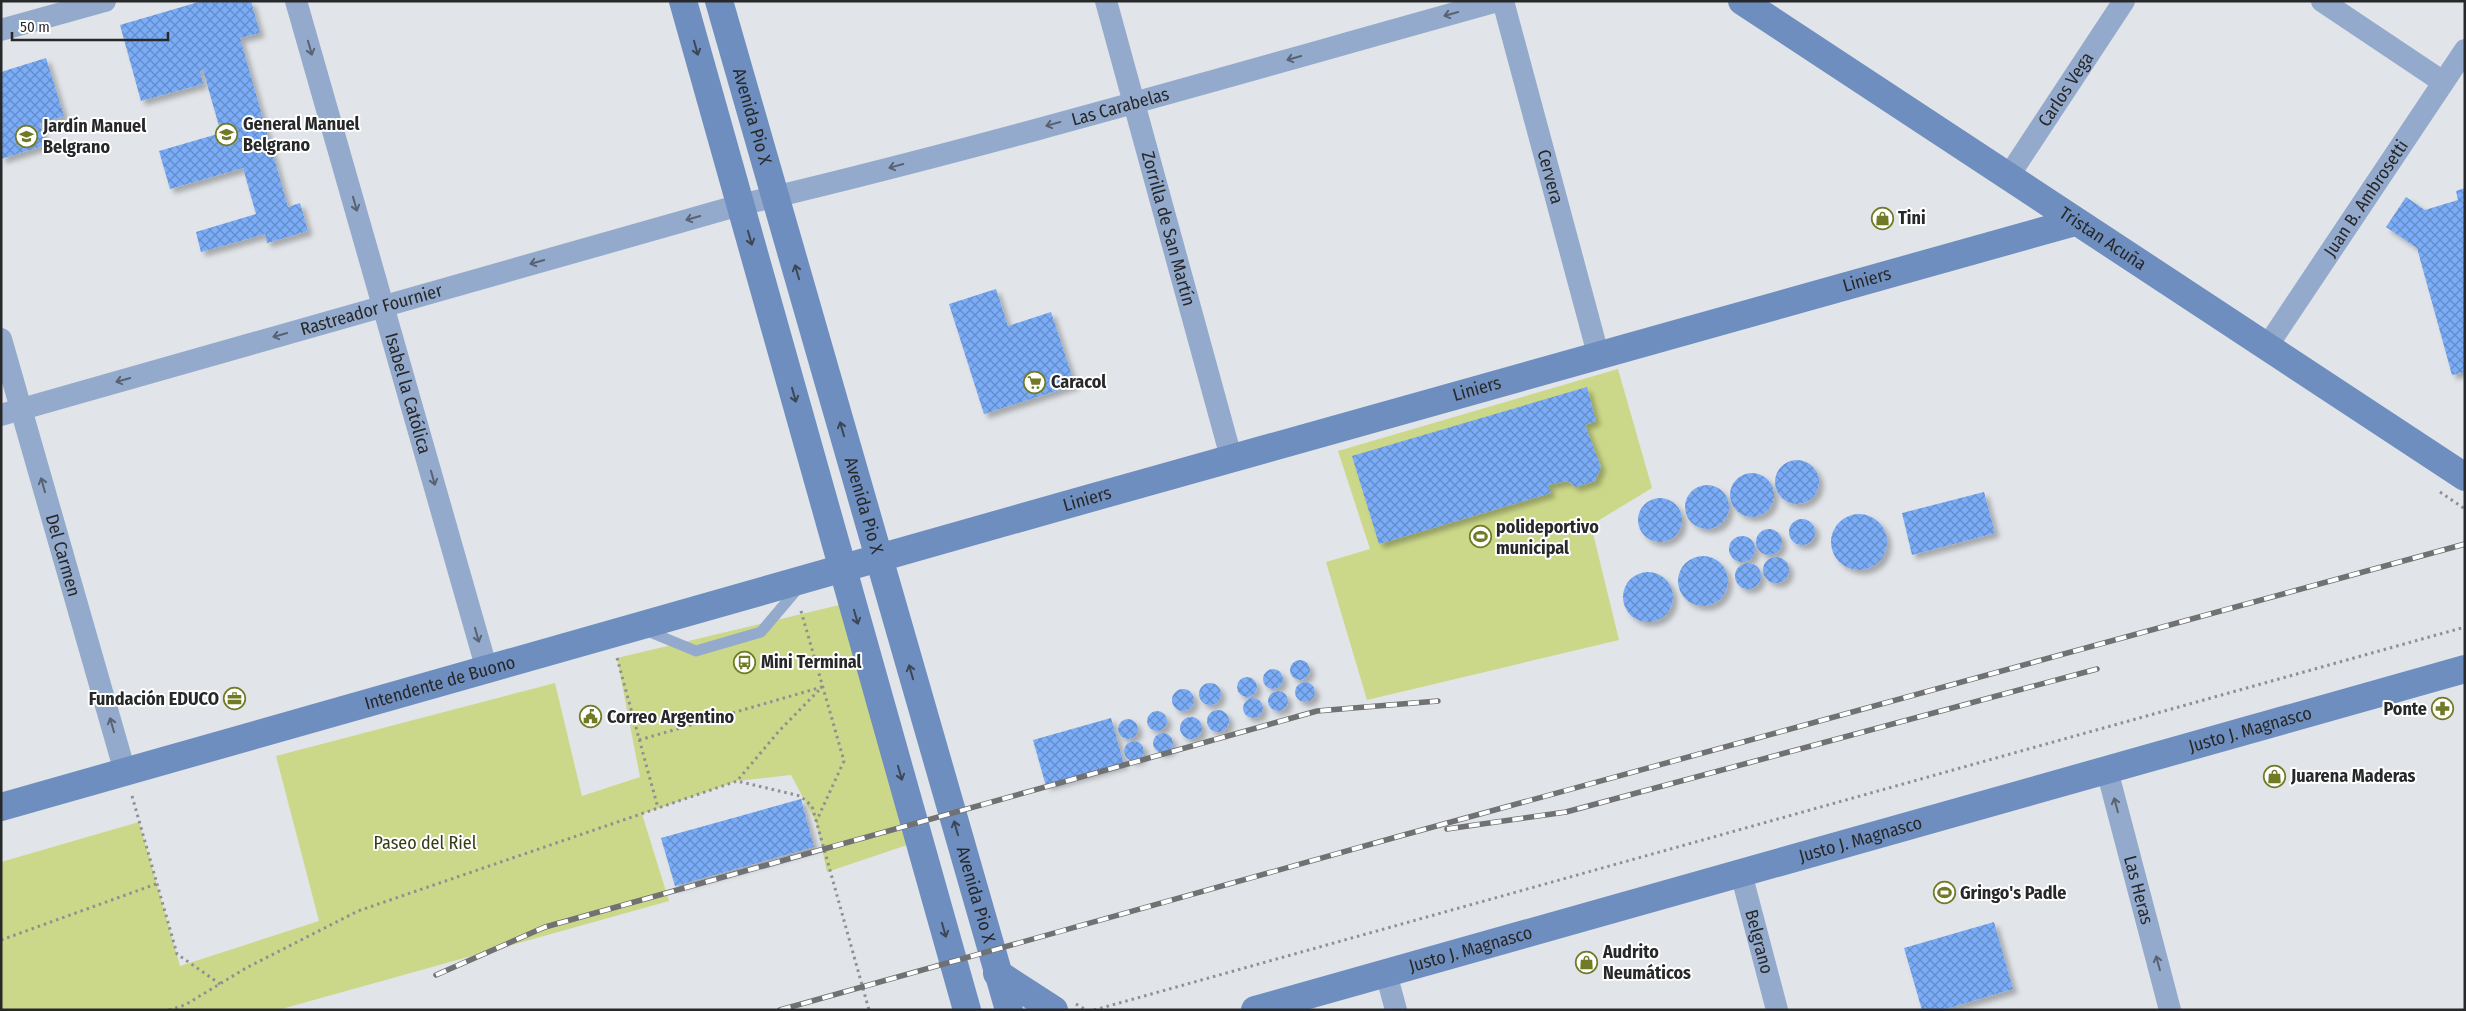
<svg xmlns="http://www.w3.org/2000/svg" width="2466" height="1011" font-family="'Fira Sans Condensed',sans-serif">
	<defs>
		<pattern id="building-cross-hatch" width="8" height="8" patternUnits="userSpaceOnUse" patternTransform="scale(1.25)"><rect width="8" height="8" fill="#7aacf7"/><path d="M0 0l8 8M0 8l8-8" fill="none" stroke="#648cc8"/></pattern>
		<filter id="shadow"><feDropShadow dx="4.5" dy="4.5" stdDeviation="2.5" flood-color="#0004"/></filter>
	</defs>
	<rect width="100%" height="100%" fill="#e1e4e8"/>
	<!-- green -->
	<path fill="#ccd889" d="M1618,369L1652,488L1591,525L1619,640L1367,700L1326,562L1370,549L1338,451Z
		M852,602L919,841L827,872L816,822L791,775L737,781L642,814L669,901L278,1010H1V862L139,822L180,966L319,921L276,756L555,683L582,796L640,777L617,658Z"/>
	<!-- building -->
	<path fill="url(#building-cross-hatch)" filter="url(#shadow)" d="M202,1H251L260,33L240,38L288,207L300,203L308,231L267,243L265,234L201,252L196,232L256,214L243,168L170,189L159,151L221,133L203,70L200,71L203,84L141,101L120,25Z
		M46,58L64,116L40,124L46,145L1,159V72Z
		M2465,188V372L2452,375L2417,248L2386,227L2406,197L2425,210L2458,200L2456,191Z
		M996,289L1008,326L1051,312L1075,385L984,414L949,304Z
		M1587,387L1596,421L1585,425L1601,467L1595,481L1576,487L1567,481L1548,485L1551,493L1379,544L1352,456Z
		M1775 482a22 22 0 1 1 44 0a22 22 0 1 1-44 0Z
		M1730 495a22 22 0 1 1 44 0a22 22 0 1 1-44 0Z
		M1685 507a22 22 0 1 1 44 0a22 22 0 1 1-44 0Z
		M1984,492L1995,533L1912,555L1902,513Z
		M1638 520a22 22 0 1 1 44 0a22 22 0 1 1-44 0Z
		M1831 542a28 28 0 1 1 56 0a28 28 0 1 1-56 0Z
		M1789 532a13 13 0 1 1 26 0a13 13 0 1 1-26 0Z
		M1756 542a13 13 0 1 1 26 0a13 13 0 1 1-26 0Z
		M1729 549a13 13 0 1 1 26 0a13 13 0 1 1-26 0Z
		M1678 581a25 25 0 1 1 50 0a25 25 0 1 1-50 0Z
		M1763 570a13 13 0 1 1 26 0a13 13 0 1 1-26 0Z
		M1735 576a13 13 0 1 1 26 0a13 13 0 1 1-26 0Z
		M1623 597a25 25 0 1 1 50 0a25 25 0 1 1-50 0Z
		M1290 670a10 10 0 1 1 20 0a10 10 0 1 1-20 0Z
		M1263 679a10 10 0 1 1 20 0a10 10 0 1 1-20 0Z
		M1237 687a10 10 0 1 1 20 0a10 10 0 1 1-20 0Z
		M1295 692a10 10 0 1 1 20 0a10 10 0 1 1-20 0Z
		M1199 694a11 11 0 1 1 22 0a11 11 0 1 1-22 0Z
		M1172 700a11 11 0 1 1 22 0a11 11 0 1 1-22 0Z
		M1268 701a10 10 0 1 1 20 0a10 10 0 1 1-20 0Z
		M1243 708a10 10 0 1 1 20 0a10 10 0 1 1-20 0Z
		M1207 721a11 11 0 1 1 22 0a11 11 0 1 1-22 0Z
		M1147 721a10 10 0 1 1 20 0a10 10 0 1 1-20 0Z
		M1180 728a11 11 0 1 1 22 0a11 11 0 1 1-22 0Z
		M1111,718L1124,764L1046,786L1033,740Z
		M1118 729a10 10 0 1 1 20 0a10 10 0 1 1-20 0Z
		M1153 743a10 10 0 1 1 20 0a10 10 0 1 1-20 0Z
		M1124 751a10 10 0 1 1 20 0a10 10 0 1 1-20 0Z
		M801,799L814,847L675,886L661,838Z
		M1994,922L2013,989L1943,1010H1922L1904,948Z"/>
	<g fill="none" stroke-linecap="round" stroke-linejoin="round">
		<!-- path -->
		<path stroke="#8e9092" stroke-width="3" stroke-dasharray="2.5 4" stroke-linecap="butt" d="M2440,492L2465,509
			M801,611L844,761L816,822
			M617,658L658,808
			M639,740L822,687L779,731L737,781
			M132,796L177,954L220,984
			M1,940L156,884
			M1076,1004L1086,1010
			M169,1010L185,1005L246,968L358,911L737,781L800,796L812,806L869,1010
			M1094,1010L2465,627"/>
		<!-- lane -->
		<path stroke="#94aacc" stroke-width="11" d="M645,630L696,651L761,632L800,586"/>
		<!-- street -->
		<g stroke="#94aacc" stroke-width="22">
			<path id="s1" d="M296,1L487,670"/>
			<path id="s2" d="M1106,1L1231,457"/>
			<path id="s3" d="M1503,1L1598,354"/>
			<path d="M2322,1L2443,82"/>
			<path d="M1,30L105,1"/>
			<path id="s4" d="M2008,177L2124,1"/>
			<path id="s5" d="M1,339L125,772"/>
			<path id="s6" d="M2266,348L2465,50"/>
			<path id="s7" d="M1,415L740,205C995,145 1246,71 1498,1"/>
			<path id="s8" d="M2107,770L2170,1010"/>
			<path id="s9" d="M1741,873L1777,1010"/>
			<path d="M1386,973L1396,1010"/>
		</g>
		<!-- secondary -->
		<g stroke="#6d8ebf" stroke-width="28">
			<path d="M683,1L967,1010"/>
			<path id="s10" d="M719,1L1009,1010"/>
			<path id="s11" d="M1742,1L2465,477"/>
			<path id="s12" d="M1,807C693,612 1382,413 2075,222"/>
			<path d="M997,973L1054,1010"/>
			<path id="s13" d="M1255,1010L2465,669"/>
		</g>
		<defs>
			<path id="rail" d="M1447,829L1566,812L2097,669
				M436,975L545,927L1317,711L1438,701
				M780,1010L1400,836L2465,544"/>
		</defs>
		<!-- rail casing -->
		<use href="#rail" stroke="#6f7173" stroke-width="5.5"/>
		<!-- rail -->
		<use href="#rail" stroke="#fff" stroke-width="4" stroke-dasharray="11" stroke-linecap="butt"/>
	</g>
	<!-- one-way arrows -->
	<defs><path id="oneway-shaft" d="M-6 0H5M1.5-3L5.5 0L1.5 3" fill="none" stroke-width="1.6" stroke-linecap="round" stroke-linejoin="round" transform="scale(1.25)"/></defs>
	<g stroke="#586272">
		<use href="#oneway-shaft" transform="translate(1451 14) rotate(164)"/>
		<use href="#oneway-shaft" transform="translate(310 48) rotate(74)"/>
		<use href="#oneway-shaft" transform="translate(1294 58) rotate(164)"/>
		<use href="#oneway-shaft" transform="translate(1053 124) rotate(165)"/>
		<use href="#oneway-shaft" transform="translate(896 166) rotate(165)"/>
		<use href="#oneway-shaft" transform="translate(355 204) rotate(74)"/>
		<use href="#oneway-shaft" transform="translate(693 218) rotate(164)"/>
		<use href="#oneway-shaft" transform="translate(537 262) rotate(164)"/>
		<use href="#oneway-shaft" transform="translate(280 335) rotate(164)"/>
		<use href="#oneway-shaft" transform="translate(123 380) rotate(164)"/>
		<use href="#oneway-shaft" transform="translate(433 478) rotate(74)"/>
		<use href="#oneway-shaft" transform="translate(43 485) rotate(-106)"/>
		<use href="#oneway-shaft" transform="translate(477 635) rotate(74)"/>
		<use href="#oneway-shaft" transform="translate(112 725) rotate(-106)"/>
		<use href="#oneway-shaft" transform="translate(2116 805) rotate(-105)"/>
		<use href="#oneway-shaft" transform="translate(2158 963) rotate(-105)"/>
	</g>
	<g stroke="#3c4756">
		<use href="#oneway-shaft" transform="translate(696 48) rotate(74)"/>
		<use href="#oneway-shaft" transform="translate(750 238) rotate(74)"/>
		<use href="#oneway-shaft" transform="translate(797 272) rotate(-106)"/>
		<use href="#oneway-shaft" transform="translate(794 395) rotate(74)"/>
		<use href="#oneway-shaft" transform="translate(842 429) rotate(-106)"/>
		<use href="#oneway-shaft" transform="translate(856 617) rotate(74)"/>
		<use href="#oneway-shaft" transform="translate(911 672) rotate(-106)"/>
		<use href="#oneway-shaft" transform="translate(900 773) rotate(74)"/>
		<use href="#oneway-shaft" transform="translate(956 828) rotate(-106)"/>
		<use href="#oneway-shaft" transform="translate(944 930) rotate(74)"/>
	</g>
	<!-- icons -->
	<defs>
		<symbol id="school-ring" viewBox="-11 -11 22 22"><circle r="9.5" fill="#fff" stroke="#717b27" stroke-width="1.5"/><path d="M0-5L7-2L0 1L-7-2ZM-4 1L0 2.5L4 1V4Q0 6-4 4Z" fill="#717b27"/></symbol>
		<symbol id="shop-ring" viewBox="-11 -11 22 22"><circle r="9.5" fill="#fff" stroke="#717b27" stroke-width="1.5"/><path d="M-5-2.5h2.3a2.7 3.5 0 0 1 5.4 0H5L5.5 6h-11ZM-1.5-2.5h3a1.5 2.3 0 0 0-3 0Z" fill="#717b27"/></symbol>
		<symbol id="supermarket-ring" viewBox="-11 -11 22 22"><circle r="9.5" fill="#fff" stroke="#717b27" stroke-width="1.5"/><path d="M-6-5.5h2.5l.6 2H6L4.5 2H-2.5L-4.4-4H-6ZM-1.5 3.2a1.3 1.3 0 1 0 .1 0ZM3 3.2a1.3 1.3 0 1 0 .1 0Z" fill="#717b27"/></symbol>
		<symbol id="stadium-ring" viewBox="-11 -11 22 22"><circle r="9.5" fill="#fff" stroke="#717b27" stroke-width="1.5"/><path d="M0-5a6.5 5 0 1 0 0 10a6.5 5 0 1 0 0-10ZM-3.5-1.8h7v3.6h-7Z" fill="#717b27"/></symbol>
		<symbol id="bus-ring" viewBox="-11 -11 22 22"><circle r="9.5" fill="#fff" stroke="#717b27" stroke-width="1.5"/><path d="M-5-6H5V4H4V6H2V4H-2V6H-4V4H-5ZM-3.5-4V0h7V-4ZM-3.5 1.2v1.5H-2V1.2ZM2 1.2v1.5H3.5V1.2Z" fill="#717b27"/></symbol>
		<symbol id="office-ring" viewBox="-11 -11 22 22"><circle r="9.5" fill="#fff" stroke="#717b27" stroke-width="1.5"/><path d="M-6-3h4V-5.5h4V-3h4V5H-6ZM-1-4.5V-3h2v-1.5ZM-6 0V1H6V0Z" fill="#717b27"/></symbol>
		<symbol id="pharmacy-ring" viewBox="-11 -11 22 22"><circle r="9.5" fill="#fff" stroke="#717b27" stroke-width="1.5"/><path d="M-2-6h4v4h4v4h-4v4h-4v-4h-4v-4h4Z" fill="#717b27"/></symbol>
		<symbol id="civic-ring" viewBox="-11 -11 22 22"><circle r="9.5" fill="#fff" stroke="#717b27" stroke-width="1.5"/><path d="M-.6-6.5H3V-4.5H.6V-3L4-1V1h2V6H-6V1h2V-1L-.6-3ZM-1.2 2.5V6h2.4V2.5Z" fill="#717b27"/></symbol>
	</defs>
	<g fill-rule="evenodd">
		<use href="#school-ring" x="214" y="122" width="25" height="25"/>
		<use href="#school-ring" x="14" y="124" width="25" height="25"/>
		<use href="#shop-ring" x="1870" y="206" width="25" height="25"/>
		<use href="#supermarket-ring" x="1022" y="370" width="25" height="25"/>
		<use href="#stadium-ring" x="1468" y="524" width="25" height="25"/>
		<use href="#bus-ring" x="732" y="650" width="25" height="25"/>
		<use href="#office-ring" x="222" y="686" width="25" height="25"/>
		<use href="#pharmacy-ring" x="2430" y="696" width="25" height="25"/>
		<use href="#civic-ring" x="578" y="704" width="25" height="25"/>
		<use href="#shop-ring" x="2262" y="764" width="25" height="25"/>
		<use href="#stadium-ring" x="1932" y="880" width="25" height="25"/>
		<use href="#shop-ring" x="1574" y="950" width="25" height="25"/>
	</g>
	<g text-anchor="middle" stroke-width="4" stroke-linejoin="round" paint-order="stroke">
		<!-- street labels -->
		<g font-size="18" fill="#272829" stroke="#fff">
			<text dy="6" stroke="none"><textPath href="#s4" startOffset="105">Carlos Vega</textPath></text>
			<text dy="6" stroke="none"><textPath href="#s7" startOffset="1161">Las Carabelas</textPath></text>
			<text dy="6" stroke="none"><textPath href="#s10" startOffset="120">Avenida Pio X</textPath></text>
			<text dy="6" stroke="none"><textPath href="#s3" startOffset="182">Cervera</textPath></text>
			<text dy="6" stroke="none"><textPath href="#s6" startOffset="180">Juan B. Ambrosetti</textPath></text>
			<text dy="6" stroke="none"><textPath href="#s2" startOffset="236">Zorrilla de San Martín</textPath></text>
			<text dy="6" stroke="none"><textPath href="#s11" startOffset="432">Tristan Acuña</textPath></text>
			<text dy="6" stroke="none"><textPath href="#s12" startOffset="1939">Liniers</textPath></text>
			<text dy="6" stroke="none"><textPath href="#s7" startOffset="385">Rastreador Fournier</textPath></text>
			<text dy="6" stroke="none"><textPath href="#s12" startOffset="1534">Liniers</textPath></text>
			<text dy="6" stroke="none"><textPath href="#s1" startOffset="408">Isabel la Católica</textPath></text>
			<text dy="6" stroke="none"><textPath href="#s12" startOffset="1129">Liniers</textPath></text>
			<text dy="6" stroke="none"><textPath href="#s10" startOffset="525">Avenida Pio X</textPath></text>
			<text dy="6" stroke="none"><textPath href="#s5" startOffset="225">Del Carmen</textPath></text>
			<text dy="6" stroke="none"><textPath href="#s12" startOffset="456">Intendente de Buono</textPath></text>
			<text dy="6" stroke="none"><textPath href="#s13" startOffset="1034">Justo J. Magnasco</textPath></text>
			<text dy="6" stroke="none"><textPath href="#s13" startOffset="629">Justo J. Magnasco</textPath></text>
			<text dy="6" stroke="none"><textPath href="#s8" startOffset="124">Las Heras</textPath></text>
			<text dy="6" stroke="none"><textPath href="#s10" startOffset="930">Avenida Pio X</textPath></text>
			<text dy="6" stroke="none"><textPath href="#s9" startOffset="71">Belgrano</textPath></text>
			<text dy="6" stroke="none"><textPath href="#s13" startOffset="224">Justo J. Magnasco</textPath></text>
		</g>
		<!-- poi labels -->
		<g font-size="18" font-weight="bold" fill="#272829" stroke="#fff" text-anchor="start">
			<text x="243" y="130">General Manuel<tspan x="243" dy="21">Belgrano</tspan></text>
			<text x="43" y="132">Jardín Manuel<tspan x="43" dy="21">Belgrano</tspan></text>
			<text x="1898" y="224">Tini</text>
			<text x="1051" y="388">Caracol</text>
			<text x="1496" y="533">polideportivo<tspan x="1496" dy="21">municipal</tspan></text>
			<text x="761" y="668">Mini Terminal</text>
			<text x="219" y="705" text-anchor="end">Fundación EDUCO</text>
			<text x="2427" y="715" text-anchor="end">Ponte</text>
			<text x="607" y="723">Correo Argentino</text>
			<text x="2291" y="782">Juarena Maderas</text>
			<text x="1960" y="899">Gringo's Padle</text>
			<text x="1603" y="958">Audrito<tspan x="1603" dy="21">Neumáticos</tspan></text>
		</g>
		<!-- park labels -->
		<g font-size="18" fill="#363c14" stroke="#fff">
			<text x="425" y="849">Paseo del Riel</text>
		</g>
	</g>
	<!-- border -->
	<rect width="2466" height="1011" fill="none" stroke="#272829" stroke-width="5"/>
	<!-- scale -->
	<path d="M12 32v8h156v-8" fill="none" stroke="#272829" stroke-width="2.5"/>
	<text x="20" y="32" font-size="15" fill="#272829" stroke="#ffffff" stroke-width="4" paint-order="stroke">50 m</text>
</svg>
